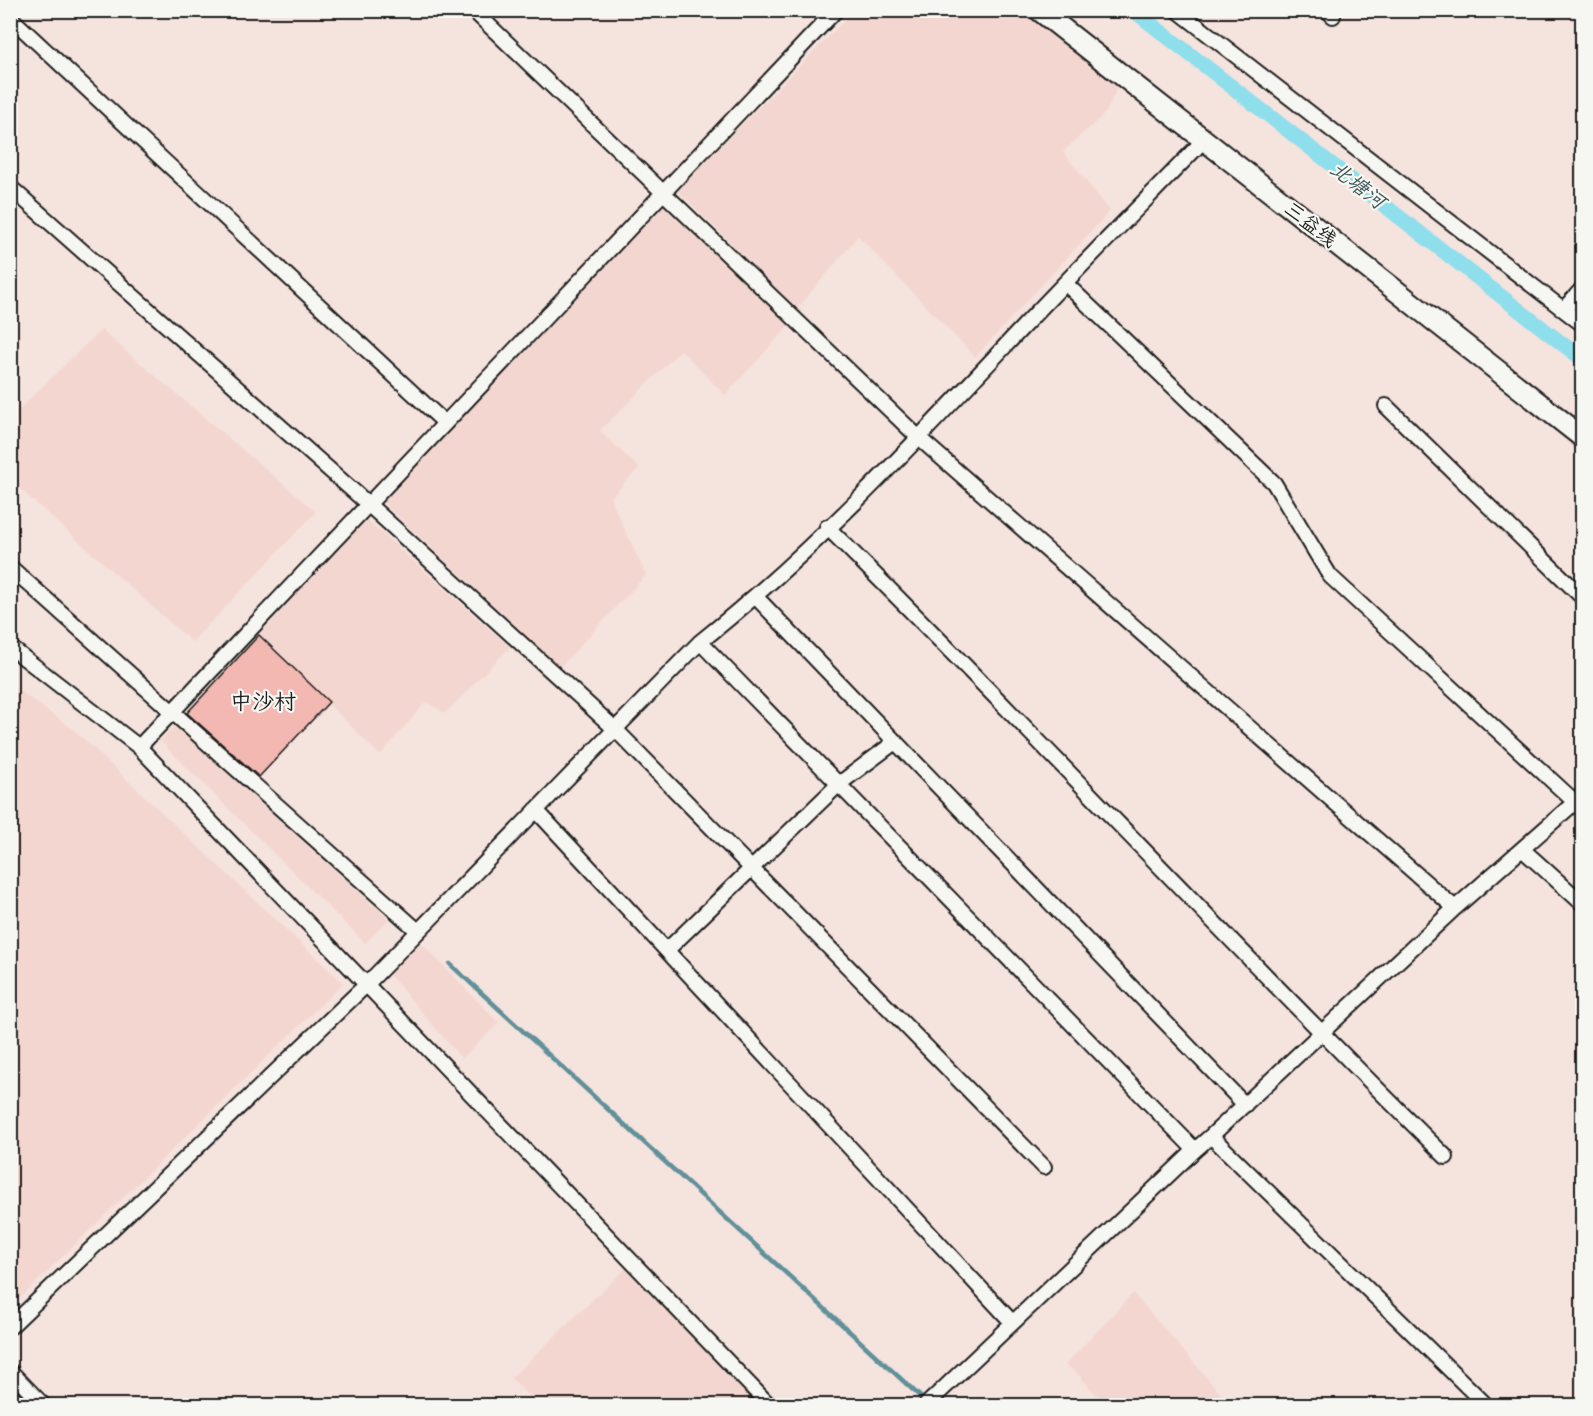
<svg xmlns="http://www.w3.org/2000/svg" width="1593" height="1416" font-family="Dekko,'LXGW WenKai TC',sans-serif">
	<rect width="100%" height="100%" fill="#f5e3de"/>
	<filter id="ink" filterUnits="userSpaceOnUse"><feTurbulence type="fractalNoise" baseFrequency=".0167" numOctaves="2"/><feDisplacementMap in="SourceGraphic" scale="12" xChannelSelector="R" yChannelSelector="G"/><feConvolveMatrix kernelMatrix="1 2 1 2 8 2 1 2 1" color-interpolation-filters="sRGB"/></filter>
	<g filter="url(#ink)">
		<!-- built -->
		<path fill="#f4d6d0" d="M854,11H1022L1119,84L1106,112L1063,152L1110,211L975,357L858,236L797,309L677,190Z
			M664,205L789,326L725,395L681,350L600,431L639,468L610,498L646,575L560,667L382,502Z
			M101,330L316,512L192,642L11,481V417Z
			M365,518L510,647L445,713L426,702L380,755L259,635Z
			M11,685L73,729L343,983L11,1307Z
			M175,726L389,919L365,943L160,741Z
			M421,943L499,1023L462,1059L388,973Z
			M628,1266L757,1405H537L511,1378Z
			M1133,1293L1227,1401L1223,1405H1106L1075,1371L1065,1365Z"/>
		<g fill="none" stroke-linecap="round" stroke-linejoin="round">
			<!-- stream -->
			<path stroke="#619099" stroke-width="4.5" d="M450,964L925,1401"/>
			<!-- canal -->
			<path stroke="#8fdeec" stroke-width="15" d="M1133,10L1582,359"/>
		</g>
		<!-- building -->
		<path fill="#f3b8b1" stroke="#1c1c1c" stroke-width="1.5" d="M259,635L329,702L259,777L187,713Z"/>
		<g fill="none" stroke-linecap="round" stroke-linejoin="round">
			<defs>
				<path id="street" d="M473,10L919,438L1455,908
					M1177,10L1582,324
					M1327,10L1333,16
					M12,19L445,423
					M10,187L368,504L615,729L1044,1167
					M1065,283L1274,483L1330,576L1575,802
					M1564,309L1582,289
					M1386,406L1582,597
					M827,527C1037,734 1236,951 1446,1157
					M10,567L418,931
					M756,597L1245,1105
					M700,642L1195,1150L1211,1136
					M10,647L139,747
					M536,810L1011,1321
					M1522,849L1582,903
					M667,950L839,784L895,742
					M10,1327L368,983L700,642C817,549 919,438 1021,329C1081,265 1143,203 1204,140
					M10,1371L44,1406
					M770,1406L139,747L836,10
					M925,1406L1195,1150
					M1487,1406L1211,1136L1455,908L1582,796"/>
				<path id="secondary" d="M1039,10L1582,437"/>
			</defs>
			<!-- street casing -->
			<use href="#street" stroke="#1c1c1c" stroke-width="18"/>
			<!-- secondary casing -->
			<use href="#secondary" stroke="#1c1c1c" stroke-width="24"/>
			<!-- street -->
			<use href="#street" stroke="#f6f6f2" stroke-width="14"/>
			<!-- secondary -->
			<use href="#secondary" stroke="#f6f6f2" stroke-width="20"/>
		</g>
	</g>
	<g text-anchor="middle" stroke-width="4.5" stroke-linejoin="round" paint-order="stroke">
		<!-- street labels -->
		<g font-size="20" fill="#1c1c1c" stroke="#f6f6f2">
			<text transform="translate(1311 224) rotate(38)" y="7">三益线</text>
		</g>
		<!-- water labels -->
		<g font-size="21" font-style="italic" fill="#3e565a" stroke="#f6f6f2">
			<text transform="translate(1358 185) rotate(38)" y="7">北塘河</text>
		</g>
		<!-- quarter labels -->
		<g font-size="22" fill="#1c1c1c" stroke="#f6f6f2">
			<text x="263" y="709">中沙村</text>
		</g>
	</g>
	<!-- margin -->
	<rect width="1593" height="1416" fill="none" stroke="#f6f6f2" stroke-width="36"/>
	<rect x="18" y="18" width="1557" height="1380" fill="none" stroke="#1c1c1c" stroke-width="2" filter="url(#ink)"/>
</svg>
